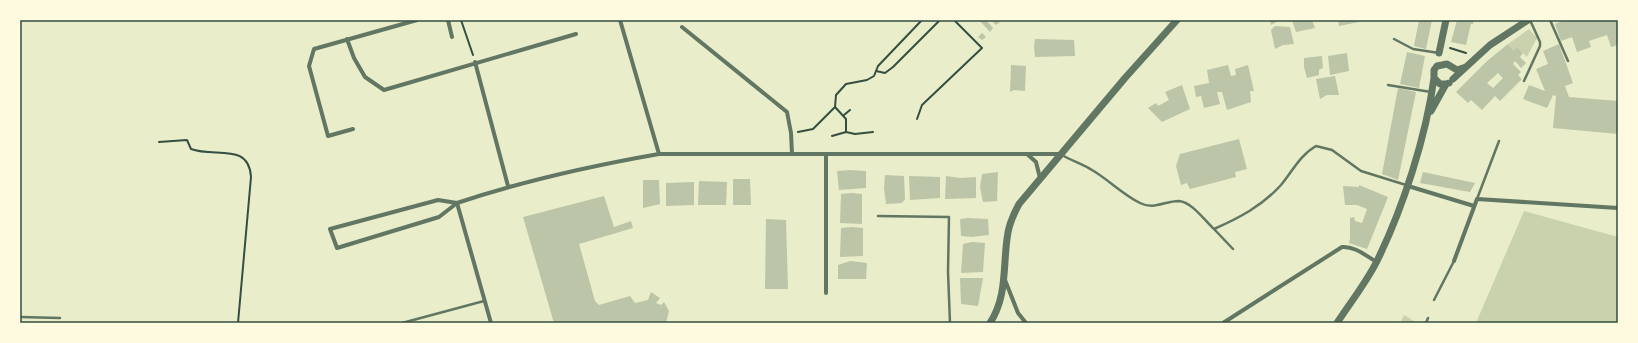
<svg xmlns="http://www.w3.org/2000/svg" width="1638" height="343" font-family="Helvetica,sans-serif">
	<rect width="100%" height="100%" fill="#e9edc9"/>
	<!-- green -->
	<path fill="#cad2ad" d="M1529,29L1537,38L1527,57L1517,47L1513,50L1508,44Z
		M1524,211L1618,237V323H1476Z
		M1404,315L1417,323H1403L1401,321Z"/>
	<!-- building -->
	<path fill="#bcc5a7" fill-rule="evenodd" d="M979,20H986L993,28L990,32Z
		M991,20H998L1000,22L996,25Z
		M1270,20H1280L1271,25Z
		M1292,20H1312L1315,28L1296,32Z
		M1338,20H1358L1359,22L1339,26Z
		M1419,20H1432L1426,49L1414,46Z
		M1457,20H1474L1473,24H1471L1466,45L1451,42Z
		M1565,20H1618V45L1611,47L1607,35L1589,41L1591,47L1577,52L1572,37L1561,41L1555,24Z
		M1275,26L1290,27L1294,44L1283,45L1275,49L1271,30Z
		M982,33L986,37L982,40L978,37Z
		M1035,39L1074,40L1075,56L1035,57L1034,46Z
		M1508,44L1513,50L1517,47L1523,53L1520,57L1526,63L1521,68L1515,61L1513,64L1521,72L1518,75L1522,79L1500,101L1495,96L1482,110L1471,100L1468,103L1456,92L1487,61ZM1498,73L1503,78L1493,88L1487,83Z
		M1559,44L1573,83L1565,86L1569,97L1618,101V134L1553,128L1556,96L1553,95L1547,108L1523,99L1529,85L1545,91L1536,69L1548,64L1543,51Z
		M1407,52L1425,56L1419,88L1400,84Z
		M1347,53L1349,71L1330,75L1328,56Z
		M1322,56L1323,68L1319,70V75L1307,78L1304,67V58Z
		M1011,65L1026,66L1025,91L1014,90L1010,92Z
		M1228,65L1231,76L1236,75L1235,69L1248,65L1254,91H1250L1251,102L1227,110L1222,92H1217L1220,104L1204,108L1201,96L1196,97L1194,86L1209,83L1207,70Z
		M1335,76L1339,95H1327L1320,99L1316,79Z
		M1182,85L1190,109L1162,122L1148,108L1156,103L1158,106L1169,100L1165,92Z
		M1398,88L1416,92L1398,180L1382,174Z
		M1239,139L1247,169L1235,172L1236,177L1190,189L1187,183L1181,185L1176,166L1180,154Z
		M850,170L866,171V188L839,190L837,171Z
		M998,172L997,201L983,202L980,187L982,174Z
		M1423,172L1475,183L1470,192L1420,183Z
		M885,175L904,176L905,199L902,203L886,204L884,188Z
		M909,176L940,177V198L910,200Z
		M946,176L960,178L976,177V198L945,199Z
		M733,179H750L751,205H733Z
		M643,180H659L660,204L643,208Z
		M699,181L727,182L726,205H698Z
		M694,182V205L666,206V183Z
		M1359,185L1388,197L1367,249L1349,243L1350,238V218L1354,217L1355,221L1362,223L1367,209L1357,205H1345L1343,186L1359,187Z
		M851,193L862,194V224L840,223L841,194Z
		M604,196L614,227L631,221L633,228L579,244L595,301L599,305L630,296L635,303L648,300L651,292L660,298L656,303L661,305L664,302L669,311L666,323H554L523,217Z
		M968,218L988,219L989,235L972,237L961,236L960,219Z
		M766,219L786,220L788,289H765Z
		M851,227L863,228V256L840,257L841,228Z
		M972,242L985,243L983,272L961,273L963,244Z
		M850,261L867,263L866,279H838V265Z
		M960,278H983L978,306L961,304Z"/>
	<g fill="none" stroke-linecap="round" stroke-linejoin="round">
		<!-- path -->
		<path stroke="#344e41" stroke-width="2" d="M461,20L473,55
			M1450,48L1466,53
			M876,71L885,73L893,67L940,20
			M835,107L846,119V132L855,134L873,132
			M844,115L850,110
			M917,119L922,105L982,48L954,20
			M798,132L813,129L835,107L836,95L846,84L867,80L874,76L878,66L922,20
			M832,136L846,132
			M159,142L187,140L191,149C215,158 249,142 251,177L238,323"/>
		<!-- service -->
		<path stroke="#617663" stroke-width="2.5" d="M1550,20L1568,61
			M1394,39L1413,49L1439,53
			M1524,81L1540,46V42L1530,20
			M1388,85L1431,92
			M1062,155C1072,161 1083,164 1092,170C1109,180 1122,194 1140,203C1154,210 1164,201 1179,201C1192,202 1205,221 1214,229C1239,218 1262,206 1281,185C1292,172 1300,155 1316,146L1332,150L1361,171L1406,185
			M1477,199L1499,141
			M878,216L949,217L948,272L950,323
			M1214,229L1233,249
			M1434,300L1454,261
			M20,317L60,318
			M402,323L484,301
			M1426,323L1428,318"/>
		<!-- minor -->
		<path stroke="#617663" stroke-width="4" d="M448,20L452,37
			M620,20L659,154
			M682,27L787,112L791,133L792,154
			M347,39L354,58L365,77L384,90L576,34
			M475,62L508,186
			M353,129L328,136L309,66L314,49L417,20
			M1027,154L1036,162L1040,178
			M1408,186L1474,206
			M438,200L457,203L439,217L337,248L330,229Z
			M1454,261L1477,199L1618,208
			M1005,280L1018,313L1026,323
			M826,293V154
			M491,323L457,203C523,181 590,166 659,154H1060
			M1223,323L1342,247C1355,246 1366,256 1377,262"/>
		<!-- tertiary -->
		<path stroke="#617663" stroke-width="7" d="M1439,53L1446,20
			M1466,67L1490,45L1528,20
			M1446,84H1440L1434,78V70L1437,66L1447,64L1457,70L1466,67L1453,79
			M1431,111L1446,84L1449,83
			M990,323C1007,297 1003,268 1007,239C1008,226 1013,215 1019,204L1125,78L1177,20
			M1337,323C1350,303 1366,283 1377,261C1403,208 1426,137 1434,78"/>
	</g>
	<!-- border -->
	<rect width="1638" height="343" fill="none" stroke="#fefae0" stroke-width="42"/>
	<rect x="21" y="21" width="1596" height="301" fill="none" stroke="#344e41" stroke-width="1.5"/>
</svg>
